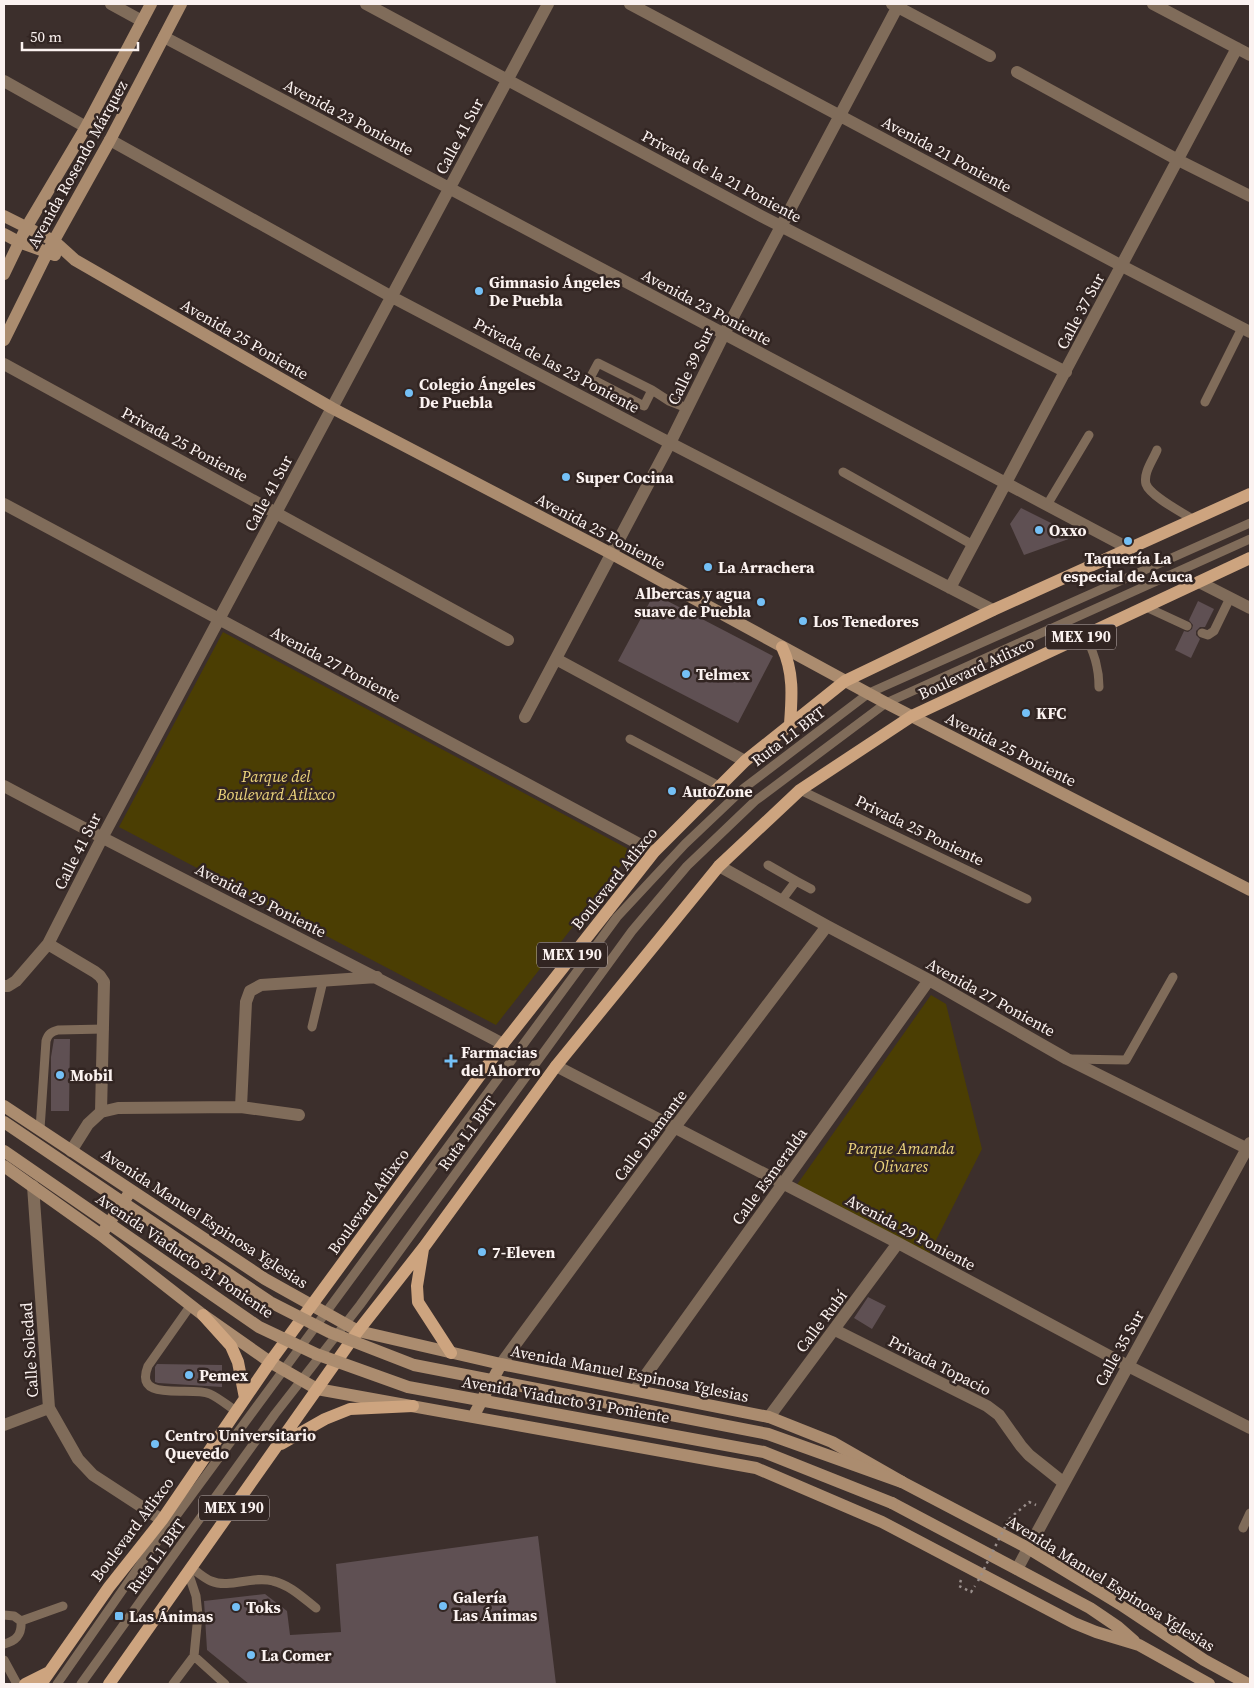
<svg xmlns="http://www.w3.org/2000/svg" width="1254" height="1688" font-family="'Source Serif 4',serif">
	<rect width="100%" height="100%" fill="#3c2f2c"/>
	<!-- green -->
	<path fill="#4b3e03" d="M223,632L632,851L496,1025L119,827Z
		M931,995L946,1004L982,1149L929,1254L796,1186Z"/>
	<!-- building -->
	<path fill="#5f5053" d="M1021,508L1077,536L1024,555L1010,524Z
		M654,594L773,656L738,723L618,661Z
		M1198,601L1214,609L1205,627H1200L1196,631V635L1200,639L1191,658L1175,650L1184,631L1188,632L1192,629L1193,625L1189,620Z
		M54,1039H70L69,1111H51V1057Z
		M868,1297L886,1306L872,1329L854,1318Z
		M157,1364L222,1365V1387L158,1383L155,1382V1367Z
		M538,1536L556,1684H249L207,1650L204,1601L265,1594L287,1611L290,1635L341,1632L336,1564Z"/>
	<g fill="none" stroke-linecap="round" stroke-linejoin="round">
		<!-- path -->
		<path stroke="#9a8f8c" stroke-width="2.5" stroke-dasharray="2.5 4" stroke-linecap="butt" d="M1009,1519L1029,1502L1036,1505
			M961,1580L959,1586L971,1592L975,1586"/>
		<!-- lane -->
		<path stroke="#806c5a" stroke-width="9" d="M652,390L644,406L590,378L598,363L652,390L669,401L687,408
			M1205,402L1242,328
			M1157,450C1153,460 1143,473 1146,484C1150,496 1183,513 1194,520
			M843,472L973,545
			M1047,505L1089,435
			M1146,607L1187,626
			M1202,633L1208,635L1214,631L1230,598
			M1085,635C1094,652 1099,667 1099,687
			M630,739L719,786
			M800,790L1027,899
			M768,865L796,881L781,901
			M796,881L811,889
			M312,1027L323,981
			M1071,1059L1126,1060L1173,977
			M40,1129L46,1041C48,1034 51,1032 58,1030L104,1029
			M191,1305L148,1366C133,1404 191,1385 210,1394C219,1398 228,1406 236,1411
			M1243,1528L1250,1513
			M191,1568C198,1572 204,1578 211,1581C230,1589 253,1575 273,1581C290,1585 303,1598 316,1608
			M188,1572L196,1596L198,1615L194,1656L225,1684
			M4,1615L14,1616L21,1621
			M21,1621L63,1606
			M4,1644C17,1641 22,1634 21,1621
			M4,1660L17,1684
			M57,1684L140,1565L617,917L685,844L744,788L869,693L1250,523
			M81,1684L275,1414L360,1305L632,931L687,866L755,801L886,703L1250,539
			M173,1684L194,1656"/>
		<!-- street -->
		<path stroke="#806c5a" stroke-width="12" d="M111,4L142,21
			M366,4L761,216L1066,372
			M630,4L1122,266L1250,332
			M892,4L990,56
			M1153,4L1250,55
			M164,37L1130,549
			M1017,72L1178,160L1250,196
			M4,81L86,127
			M110,140L392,297L670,443L993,610
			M4,364L508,640
			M4,504L654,852
			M1199,582L1250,608
			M950,588L1237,48
			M556,659L745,761
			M525,717L670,443L724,334L899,4
			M4,786C169,874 337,956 503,1044
			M719,866L827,926L929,980L1067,1059L1250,1150
			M48,944L95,972L100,976L104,982L101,1112
			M4,986H8L16,981L48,944L102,838L548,4
			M556,1066L898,1243L1128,1366L1250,1428
			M241,1107L246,1002L250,991L261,985L377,977
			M71,1151L88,1124L101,1112L118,1108L241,1107L299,1115
			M33,1186L49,1408L78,1459L93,1475L162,1520
			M835,1330L987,1406L999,1415L1021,1446L1029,1455L1064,1483
			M501,1364L675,1127L827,926
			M635,1390L929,980
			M769,1417L898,1243
			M4,1425L49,1408
			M1017,1569L1250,1143"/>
		<!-- secondary -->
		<path stroke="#ab8c6f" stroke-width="12" d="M4,216L54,241L75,260L332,408L612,554L886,703L1250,890
			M4,234L19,242L55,255
			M4,274L26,228L86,127L151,4
			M4,340L47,253L110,140L181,4
			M4,1106L265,1279L358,1331L501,1364L769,1417L832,1442L902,1482L1028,1548L1120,1604L1204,1660L1248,1684
			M4,1166L101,1235L203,1315L270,1362L317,1389L756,1468L882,1522L1074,1623L1096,1632L1139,1645L1209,1684
			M103,1232L128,1195
			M473,1417L501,1364
			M892,1503L1090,1608L1118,1627L1134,1641"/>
		<!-- primary -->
		<path stroke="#cda47f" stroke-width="12" d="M782,647C794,672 792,697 790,724
			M423,1249L417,1286L418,1302L451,1353
			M203,1315L231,1346L238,1362L245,1398
			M281,1444L325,1419L350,1409L413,1406
			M25,1684L49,1672
			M41,1684L109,1587L162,1520L270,1362L503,1044L654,852L745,761L845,681L993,610L1250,494
			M109,1684L358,1331L424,1247L556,1066L719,866L800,790L912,716L1250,558"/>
		<!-- path-bridge -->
		<path stroke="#9a8f8c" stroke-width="2.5" stroke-dasharray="2.5 4" stroke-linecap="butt" d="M978,1581L1009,1519"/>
		<!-- secondary-bridge -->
		<path stroke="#ab8c6f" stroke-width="12" d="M4,1122L270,1302L329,1332L414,1365L768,1434L902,1482
			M4,1151L259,1327L316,1354L408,1387L764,1452L892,1503"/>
	</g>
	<!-- markers -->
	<g fill="#74c0f6" stroke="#322522" stroke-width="2">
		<circle cx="479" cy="291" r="5"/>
		<circle cx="409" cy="393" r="5"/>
		<circle cx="566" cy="477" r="5"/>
		<circle cx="1039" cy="530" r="5"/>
		<circle cx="1128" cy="541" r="5"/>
		<circle cx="708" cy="567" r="5"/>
		<circle cx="761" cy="602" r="5"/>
		<circle cx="803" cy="621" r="5"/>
		<circle cx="686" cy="674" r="5"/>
		<circle cx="1026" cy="713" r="5"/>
		<circle cx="672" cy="791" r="5"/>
		<path d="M448.5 1053.5h5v5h5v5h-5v5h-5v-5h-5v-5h5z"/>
		<circle cx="60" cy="1075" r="5"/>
		<circle cx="482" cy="1252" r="5"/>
		<circle cx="189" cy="1375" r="5"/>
		<circle cx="155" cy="1444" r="5"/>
		<circle cx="443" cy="1606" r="5"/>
		<circle cx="236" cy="1607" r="5"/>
		<rect x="114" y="1611" width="10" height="10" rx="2.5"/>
		<circle cx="251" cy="1655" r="5"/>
	</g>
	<g text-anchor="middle" stroke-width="5" stroke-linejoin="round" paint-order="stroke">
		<!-- shield labels -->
		<g fill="#322522" stroke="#bfb4b2" stroke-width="1">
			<rect x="1046" y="624.5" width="70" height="25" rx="4"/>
			<rect x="537" y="942.5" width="70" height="25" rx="4"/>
			<rect x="199" y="1495.5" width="70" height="25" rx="4"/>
		</g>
		<g font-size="15" font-weight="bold" fill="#fbf2f0">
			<text x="1081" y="642">MEX 190</text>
			<text x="572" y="960">MEX 190</text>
			<text x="234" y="1513">MEX 190</text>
		</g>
		<!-- street labels -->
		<g font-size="16" fill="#fbf2f0" stroke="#322522">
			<text transform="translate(349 117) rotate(28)" y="6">Avenida 23 Poniente</text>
			<text transform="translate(459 136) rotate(-62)" y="6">Calle 41 Sur</text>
			<text transform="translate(947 154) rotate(28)" y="6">Avenida 21 Poniente</text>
			<text transform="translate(77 164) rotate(-61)" y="6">Avenida Rosendo Márquez</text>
			<text transform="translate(722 176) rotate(28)" y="6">Privada de la 21 Poniente</text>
			<text transform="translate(707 307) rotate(28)" y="6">Avenida 23 Poniente</text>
			<text transform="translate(1080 311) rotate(-62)" y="6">Calle 37 Sur</text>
			<text transform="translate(245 339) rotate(30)" y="6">Avenida 25 Poniente</text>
			<text transform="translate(557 365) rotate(28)" y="6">Privada de las 23 Poniente</text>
			<text transform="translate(690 366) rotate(-64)" y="6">Calle 39 Sur</text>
			<text transform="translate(185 444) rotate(28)" y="6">Privada 25 Poniente</text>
			<text transform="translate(268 493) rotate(-62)" y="6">Calle 41 Sur</text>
			<text transform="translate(601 531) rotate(28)" y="6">Avenida 25 Poniente</text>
			<text transform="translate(336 664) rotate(28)" y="6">Avenida 27 Poniente</text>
			<text transform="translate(976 668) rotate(-25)" y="6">Boulevard Atlixco</text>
			<text transform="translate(788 736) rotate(-37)" y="6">Ruta L1 BRT</text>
			<text transform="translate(1011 749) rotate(27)" y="6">Avenida 25 Poniente</text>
			<text transform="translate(920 830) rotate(26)" y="6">Privada 25 Poniente</text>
			<text transform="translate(77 851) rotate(-63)" y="6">Calle 41 Sur</text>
			<text transform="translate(614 878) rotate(-51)" y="6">Boulevard Atlixco</text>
			<text transform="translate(261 900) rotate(27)" y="6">Avenida 29 Poniente</text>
			<text transform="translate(991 997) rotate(29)" y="6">Avenida 27 Poniente</text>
			<text transform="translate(467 1133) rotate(-54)" y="6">Ruta L1 BRT</text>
			<text transform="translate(650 1135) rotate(-53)" y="6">Calle Diamante</text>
			<text transform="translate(769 1176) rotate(-54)" y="6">Calle Esmeralda</text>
			<text transform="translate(368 1201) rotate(-54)" y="6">Boulevard Atlixco</text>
			<text transform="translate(205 1218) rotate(33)" y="6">Avenida Manuel Espinosa Yglesias</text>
			<text transform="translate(911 1232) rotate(28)" y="6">Avenida 29 Poniente</text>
			<text transform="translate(185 1255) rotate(34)" y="6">Avenida Viaducto 31 Poniente</text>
			<text transform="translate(821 1321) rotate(-53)" y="6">Calle Rubí</text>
			<text transform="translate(1119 1348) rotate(-61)" y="6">Calle 35 Sur</text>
			<text transform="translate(29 1350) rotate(-94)" y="6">Calle Soledad</text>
			<text transform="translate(940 1365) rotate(27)" y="6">Privada Topacio</text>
			<text transform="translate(630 1373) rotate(11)" y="6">Avenida Manuel Espinosa Yglesias</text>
			<text transform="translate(566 1399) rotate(10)" y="6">Avenida Viaducto 31 Poniente</text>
			<text transform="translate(132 1529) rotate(-53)" y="6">Boulevard Atlixco</text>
			<text transform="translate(156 1556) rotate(-54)" y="6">Ruta L1 BRT</text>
			<text transform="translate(1111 1583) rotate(32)" y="6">Avenida Manuel Espinosa Yglesias</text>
		</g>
		<!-- poi labels -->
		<g font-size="16" font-weight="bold" fill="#fbf2f0" stroke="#322522" text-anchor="start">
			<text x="489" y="288">Gimnasio Ángeles<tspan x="489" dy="18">De Puebla</tspan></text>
			<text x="419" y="390">Colegio Ángeles<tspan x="419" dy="18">De Puebla</tspan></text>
			<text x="576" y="483">Super Cocina</text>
			<text x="1049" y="536">Oxxo</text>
			<text x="1128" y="564" text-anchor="middle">Taquería La<tspan x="1128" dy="18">especial de Acuca</tspan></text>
			<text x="718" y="573">La Arrachera</text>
			<text x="751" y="599" text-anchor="end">Albercas y agua<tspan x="751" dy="18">suave de Puebla</tspan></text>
			<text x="813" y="627">Los Tenedores</text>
			<text x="696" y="680">Telmex</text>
			<text x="1036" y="719">KFC</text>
			<text x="682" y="797">AutoZone</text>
			<text x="461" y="1058">Farmacias<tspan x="461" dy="18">del Ahorro</tspan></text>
			<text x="70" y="1081">Mobil</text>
			<text x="492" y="1258">7-Eleven</text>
			<text x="199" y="1381">Pemex</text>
			<text x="165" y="1441">Centro Universitario<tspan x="165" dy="18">Quevedo</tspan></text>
			<text x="453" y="1603">Galería<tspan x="453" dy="18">Las Ánimas</tspan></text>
			<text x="246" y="1613">Toks</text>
			<text x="129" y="1622">Las Ánimas</text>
			<text x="261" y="1661">La Comer</text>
		</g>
		<!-- park labels -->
		<g font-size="16" font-style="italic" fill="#ecd47c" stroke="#322522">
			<text x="276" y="782">Parque del<tspan x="276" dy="18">Boulevard Atlixco</tspan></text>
			<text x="901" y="1154">Parque Amanda<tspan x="901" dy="18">Olivares</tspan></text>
		</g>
	</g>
	<!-- border -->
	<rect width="1254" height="1688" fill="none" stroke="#fbf2f0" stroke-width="10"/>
	<!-- scale -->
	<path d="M22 42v8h116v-8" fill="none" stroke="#fbf2f0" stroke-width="2.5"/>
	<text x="30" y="42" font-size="15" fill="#fbf2f0" stroke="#322522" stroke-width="4" paint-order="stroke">50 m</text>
</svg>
